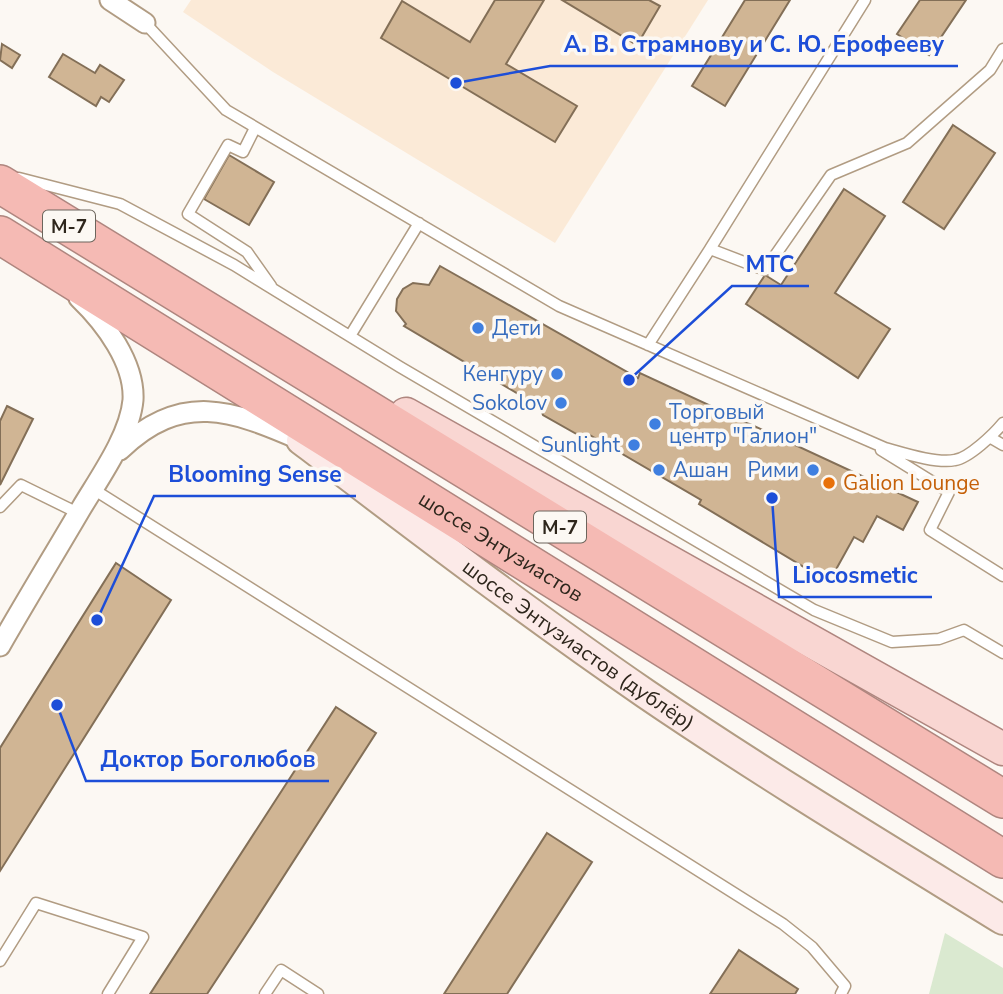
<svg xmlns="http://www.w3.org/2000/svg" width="1003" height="994" font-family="'Nunito Sans',sans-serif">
	<rect width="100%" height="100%" fill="#fcf8f3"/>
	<!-- built -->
	<path fill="#fbead7" d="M191,0H708L555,243L273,72L183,12Z"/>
	<!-- green -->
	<path fill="#dae9d0" d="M945,933L1003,968V994H929Z"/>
	<!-- building -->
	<path fill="#d0b594" stroke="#836f57" stroke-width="2" d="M495,0H544L506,64L577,106L555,142L381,38L402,1L470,42Z
		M562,0H649L660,6L637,45Z
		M745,0H790L725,106L692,86Z
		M920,0H966L929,55L897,34Z
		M2,44L20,55L12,68L0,60Z
		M63,54L95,73L100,65L124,80L109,102L101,97L96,106L49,77Z
		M953,125L995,153L944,229L903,202Z
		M229,155L274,182L249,225L204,199Z
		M844,189L885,216L835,293L890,329L858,378L746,304L765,275L781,285Z
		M440,266L638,378L640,373L918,502L903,530L877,516L863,542L854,537L829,582L699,504L701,500L588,434L580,436L543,415L540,407L404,326L406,324L396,311L397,299L403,289L413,283L429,285Z
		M7,406L33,419L0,485V421Z
		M116,563L171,600L0,871V748Z
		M336,707L376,733L253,924L207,994H150Z
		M547,833L592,862L507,994H444Z
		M739,950L798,989L795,994H710Z"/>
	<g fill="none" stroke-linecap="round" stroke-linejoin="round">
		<defs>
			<path id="lane" d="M145,23L226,110L559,306L885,448C903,453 937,464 955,460C969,458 994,434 1003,423
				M255,128L243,152L228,145L188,214L247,252L271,286
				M19,178L120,204L234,265L400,367L814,610L892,642L939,639L964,630L1003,653
				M710,249L865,0
				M350,336L419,223
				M648,345L710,249L765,270L831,175L907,143L990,70L1003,49
				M991,438L1003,445
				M881,450L949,492L930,530L1003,576
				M93,489L783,924L812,947L845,986L841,994
				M0,507L21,485L78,513
				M0,961L36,903L143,937L108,994
				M265,994L281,970L318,994"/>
			<path id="street" d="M110,0L145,23
				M120,450C181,391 232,410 301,440
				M0,646C27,599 55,553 82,507C100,477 130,435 133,400C135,363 105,323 79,298"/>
			<g id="secondary">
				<path id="s1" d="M301,440C414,526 528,613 646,694C762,773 883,846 1003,920"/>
			</g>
			<path id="primary" d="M406,414L1003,749"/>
			<g id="highway">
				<path d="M0,184L1003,799"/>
				<path id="s2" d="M0,235L1003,859"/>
			</g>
		</defs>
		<!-- lane casing -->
		<use href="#lane" stroke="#b19c83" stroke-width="13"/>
		<!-- street casing -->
		<use href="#street" stroke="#b19c83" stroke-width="23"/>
		<!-- secondary casing -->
		<use href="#secondary" stroke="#b19c83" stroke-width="32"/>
		<!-- primary casing -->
		<use href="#primary" stroke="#af867f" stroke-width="35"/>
		<!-- highway casing -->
		<use href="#highway" stroke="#af867f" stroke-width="40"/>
		<!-- lane -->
		<use href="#lane" stroke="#fff" stroke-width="10"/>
		<!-- street -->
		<use href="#street" stroke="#fff" stroke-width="19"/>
		<!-- secondary -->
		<use href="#secondary" stroke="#fceae8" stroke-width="28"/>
		<!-- primary -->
		<use href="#primary" stroke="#f9d6d2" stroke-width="32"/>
		<!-- highway -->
		<use href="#highway" stroke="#f5bab4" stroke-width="37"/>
	</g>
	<!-- markers -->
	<g fill="#3f7fe0" stroke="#fcf8f3" stroke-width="2.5">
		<circle cx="478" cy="328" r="7"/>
		<circle cx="557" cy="374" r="7"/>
		<circle cx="561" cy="403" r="7"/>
		<circle cx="655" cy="424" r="7"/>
		<circle cx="634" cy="445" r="7"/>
		<circle cx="659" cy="470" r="7"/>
		<circle cx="813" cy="470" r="7"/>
	</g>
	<circle fill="#e8710a" stroke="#fcf8f3" stroke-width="2.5" cx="829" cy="483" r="7"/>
	<g text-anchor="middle" stroke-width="7" stroke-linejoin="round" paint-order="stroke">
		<!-- shield labels -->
		<g fill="#fcf8f3" stroke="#6c655c" stroke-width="2">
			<rect x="43" y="210.5" width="52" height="31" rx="5"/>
			<rect x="534" y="511.5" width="52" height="31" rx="5"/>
		</g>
		<g font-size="19" font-weight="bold" fill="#2e261c">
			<text x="69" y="233">М-7</text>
			<text x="560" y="534">М-7</text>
		</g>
		<!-- shop labels -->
		<g font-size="21" fill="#366cbe" stroke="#fcf8f3" text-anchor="end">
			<text x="492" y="335" text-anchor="start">Дети</text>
			<text x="543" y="381">Кенгуру</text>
			<text x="547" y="410">Sokolov</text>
			<text x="669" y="419" text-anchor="start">Торговый<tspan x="669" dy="24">центр "Галион"</tspan></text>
			<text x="620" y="452">Sunlight</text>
			<text x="673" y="477" text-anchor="start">Ашан</text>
			<text x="799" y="477">Рими</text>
		</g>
		<!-- food labels -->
		<g font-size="21" fill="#c56008" stroke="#fcf8f3" text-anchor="start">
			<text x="843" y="490">Galion Lounge</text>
		</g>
		<!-- street labels -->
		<g font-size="21" fill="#2e261c" stroke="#fcf8f3">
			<text dy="7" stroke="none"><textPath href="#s2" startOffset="590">шоссе Энтузиастов</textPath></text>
			<text dy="7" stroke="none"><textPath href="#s1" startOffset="345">шоссе Энтузиастов (дублёр)</textPath></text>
		</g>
	</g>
	<!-- callouts -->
	<path fill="none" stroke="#1d4ed8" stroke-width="2.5" d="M456 83L550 66H958M629 380L732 286H809M97 620L154 496H356M772 498L779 597H932M57 705L86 781H329"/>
	<g fill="#1d4ed8" stroke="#fcf8f3" stroke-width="2.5">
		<circle cx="456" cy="83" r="7"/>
		<circle cx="629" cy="380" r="7"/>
		<circle cx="97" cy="620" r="7"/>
		<circle cx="772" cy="498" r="7"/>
		<circle cx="57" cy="705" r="7"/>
	</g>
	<g font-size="23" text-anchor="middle" font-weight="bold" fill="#1d4ed8" stroke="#fcf8f3" stroke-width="7" stroke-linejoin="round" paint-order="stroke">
		<text x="754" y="52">А. В. Страмнову и С. Ю. Ерофееву</text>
		<text x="770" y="272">МТС</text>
		<text x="255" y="482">Blooming Sense</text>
		<text x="855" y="583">Liocosmetic</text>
		<text x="208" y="767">Доктор Боголюбов</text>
	</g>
</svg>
